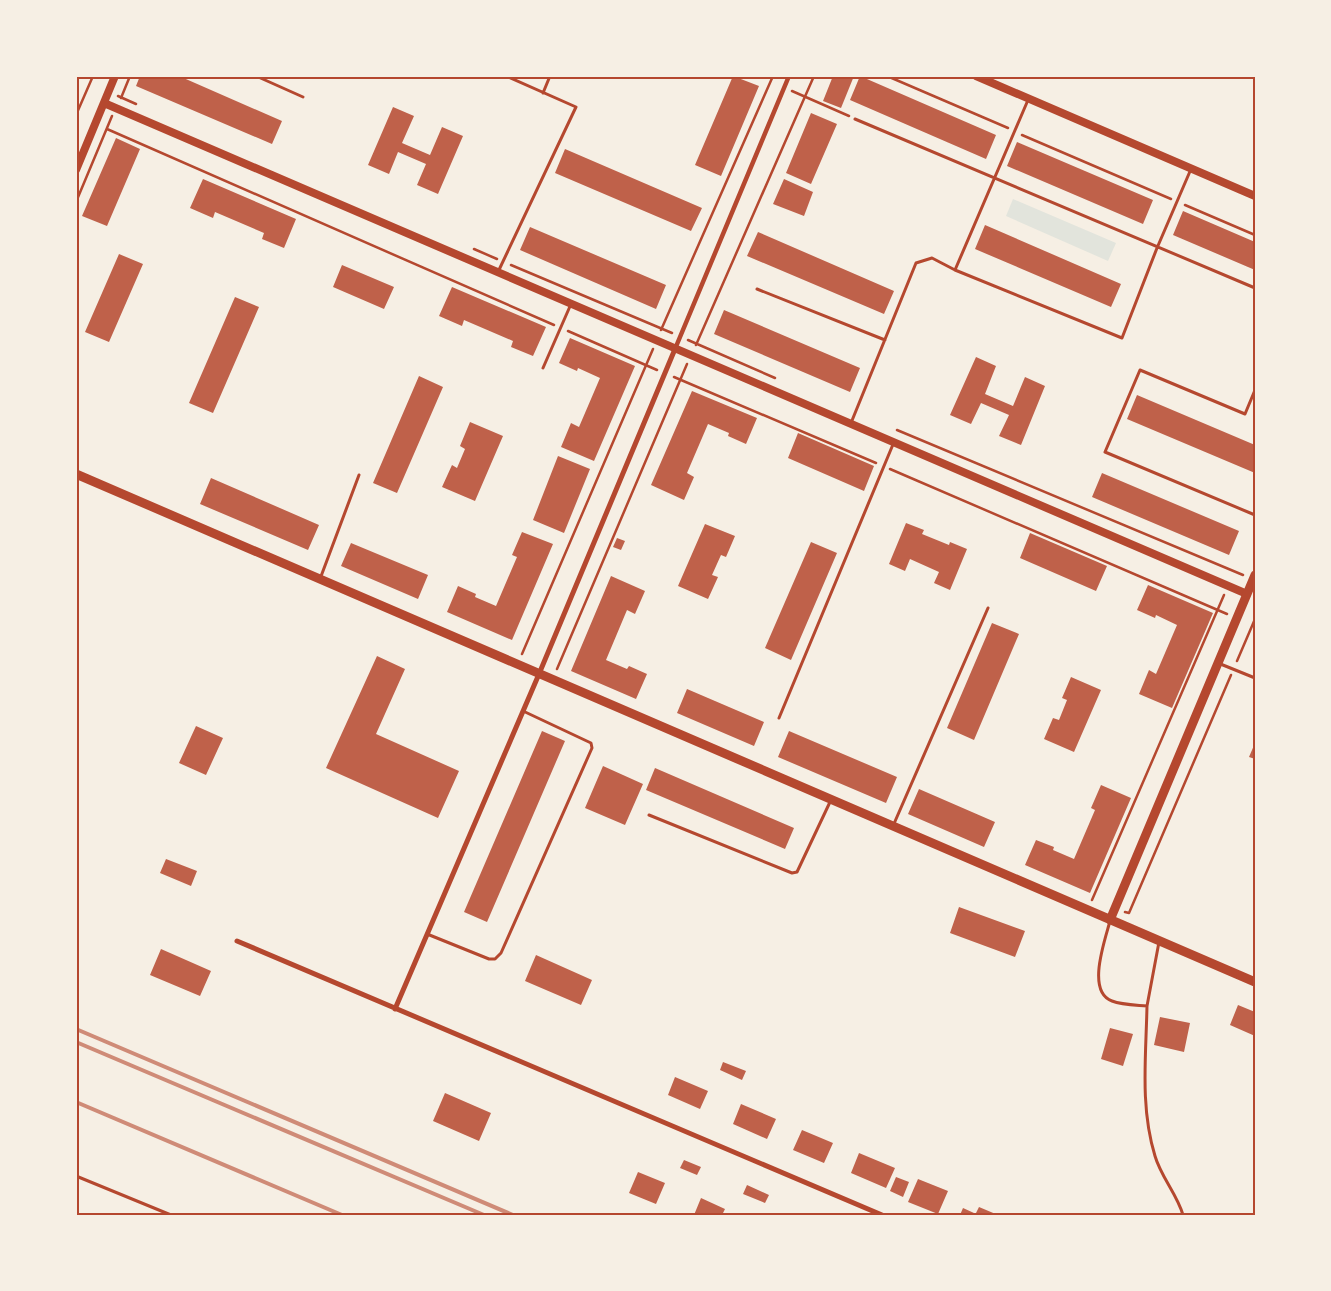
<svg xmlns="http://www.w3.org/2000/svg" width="1331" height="1291" font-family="'Roboto Condensed',sans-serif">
	<rect width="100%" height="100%" fill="#f6efe4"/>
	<!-- green -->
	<path fill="#e2e4dc" d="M1013,199L1116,243L1108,261L1006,216Z"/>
	<!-- building -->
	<path fill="#bf614a" d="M140,76H179L282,121L272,144L136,86Z
		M733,76L759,86L721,176L695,165Z
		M833,76H854L841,108L823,101Z
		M860,76L996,135L986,159L850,100Z
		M393,107L414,116L402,143L430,155L442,127L463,136L438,194L417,185L426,164L398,152L389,174L368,165Z
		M811,113L837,124L811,184L786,173Z
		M116,138L140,149L107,226L82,216Z
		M1017,142L1153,200L1143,224L1007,166Z
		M565,149L702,208L691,231L555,173Z
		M203,179L296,219L284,248L262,239L264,233L215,212L213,218L190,208Z
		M784,179L813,192L804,216L773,204Z
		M1183,211L1255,242V270L1173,235Z
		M985,225L1121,284L1111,307L975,249Z
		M530,227L666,285L656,309L520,250Z
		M758,232L894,291L884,314L747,256Z
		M119,254L143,264L109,342L85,332Z
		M342,265L394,287L384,309L333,287Z
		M452,287L546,327L533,356L511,347L513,341L464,320L462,326L439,316Z
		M235,297L259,307L213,413L189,403Z
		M724,310L860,368L850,392L714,334Z
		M570,338L635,366L594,461L561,447L571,423L579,427L600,378L578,368L577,371L559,363Z
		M976,357L996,366L985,394L1013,406L1025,377L1045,386L1021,445L999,436L1009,415L981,403L971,424L950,415Z
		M419,376L443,387L397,493L373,483Z
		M692,391L757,418L746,444L728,436L729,433L708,424L687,473L694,477L684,500L651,485Z
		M1137,395L1255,445V473L1127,419Z
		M470,422L503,436L475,501L442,487L452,465L457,468L465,449L460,446Z
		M798,433L874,466L864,491L788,458Z
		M558,456L590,469L564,533L533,520Z
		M1102,473L1239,531L1229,555L1092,497Z
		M211,478L319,525L308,550L200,504Z
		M906,523L924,530L922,534L949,545L950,542L967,549L950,590L934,583L939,572L910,559L905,571L889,564Z
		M705,524L735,536L726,557L721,555L712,575L718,577L708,599L678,586Z
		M522,532L553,544L512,640L447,612L458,586L476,594L475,597L496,606L517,557L512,555Z
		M1030,533L1107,566L1096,591L1020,558Z
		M617,538L625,541L621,550L613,547Z
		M811,542L837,553L791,660L765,648Z
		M351,543L428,575L418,599L341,566Z
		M611,576L645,591L635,614L627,610L606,660L627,669L629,666L647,674L636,699L571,671Z
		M1148,585L1213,613L1172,708L1139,694L1149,670L1156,674L1177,625L1156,615L1155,618L1137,610Z
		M992,623L1019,634L974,740L947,728Z
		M377,656L405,669L376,734L459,771L438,818L326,768Z
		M1071,677L1101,690L1074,752L1044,739L1053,718L1059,720L1067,700L1062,698Z
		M687,689L764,722L754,746L677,713Z
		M196,726L223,738L206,775L179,763Z
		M542,731L565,741L487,922L464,912Z
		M789,731L897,777L886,803L778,757Z
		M1255,743V759L1249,757Z
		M603,766L643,784L625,825L585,808Z
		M655,768L794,828L785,849L646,790Z
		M1101,785L1131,798L1090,893L1025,865L1036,840L1054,847L1053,850L1074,859L1095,810L1091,808Z
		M919,789L995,822L984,847L908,814Z
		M166,859L197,871L191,886L160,873Z
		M959,907L1025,931L1015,957L950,933Z
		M161,949L211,971L200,996L150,975Z
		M536,955L592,980L581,1005L525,981Z
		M1238,1005L1255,1012V1036L1230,1025Z
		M1160,1017L1190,1023L1184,1052L1154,1045Z
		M1110,1028L1133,1034L1123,1066L1101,1059Z
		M723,1062L746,1071L742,1080L720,1070Z
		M675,1077L708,1091L700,1109L668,1095Z
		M445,1093L491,1113L479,1141L433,1121Z
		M741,1104L776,1119L767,1139L733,1124Z
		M802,1130L833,1143L824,1163L793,1150Z
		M859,1153L895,1168L886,1188L851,1173Z
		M684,1160L701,1167L697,1175L680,1168Z
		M638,1172L665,1183L656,1204L629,1193Z
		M896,1177L909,1182L903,1197L890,1191Z
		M918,1179L948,1191L938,1214L908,1202Z
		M747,1185L769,1195L765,1203L743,1194Z
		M701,1198L725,1209L722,1215H694Z
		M979,1207L998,1215H975Z
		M963,1208L974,1213V1215H960Z"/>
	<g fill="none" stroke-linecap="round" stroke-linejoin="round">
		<!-- path -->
		<path stroke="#b5482f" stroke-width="2.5" d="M887,76L1008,128
			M792,91L849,116
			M118,96L136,104
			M121,98L130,76
			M76,115L93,76
			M107,129L554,325
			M1022,135L1171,199
			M76,202L112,116
			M1185,205L1255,235
			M474,249L497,259
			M511,265L672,333
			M661,330L773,76
			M568,331L657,370
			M688,340L775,378
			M696,345L814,76
			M674,377L876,463
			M897,430L1243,575
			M890,469L1227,614
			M522,654L653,349
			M1237,661L1255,619
			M557,669L687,364
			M1092,900L1224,595
			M1125,912L1129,913L1231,675"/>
		<!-- service -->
		<path stroke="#b5482f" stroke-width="3" d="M256,76L303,97
			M543,93L550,76
			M855,119L1255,288
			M955,270L1122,338L1157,248L1191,169
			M498,272L576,107L506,76
			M757,289L885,340
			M543,368L571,304
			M1255,390L1245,414L1140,370L1105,452L1255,515
			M851,423L916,263L932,258L955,270L1028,100
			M320,579L359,475
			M1218,663L1255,678
			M779,718L894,442
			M649,815L792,873L797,872L830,802
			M893,826L988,608
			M1110,921C1105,940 1086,992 1112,1001C1122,1005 1136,1005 1147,1006L1159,942
			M427,934L489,959H495L501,953L592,748L591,743L523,711
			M1147,1006C1146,1057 1140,1107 1155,1156C1161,1177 1177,1194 1183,1215
			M76,1176L171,1215"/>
		<!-- pedestrian -->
		<path stroke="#b5482f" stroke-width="4.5" d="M675,349L789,76"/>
		<!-- minor -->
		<path stroke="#b5482f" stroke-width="5" d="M237,941L882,1215
			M395,1009L539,674L675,349"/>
		<!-- tertiary -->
		<path stroke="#b5482f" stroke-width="8" d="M976,76L1255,196
			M104,103L1247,594
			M76,170L115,76"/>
		<!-- secondary -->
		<path stroke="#b5482f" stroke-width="9" d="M76,474L1255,982
			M1110,920L1255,575"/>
		<!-- rail -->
		<path stroke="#cf8b77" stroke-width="4" d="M76,1029L513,1215
			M76,1042L484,1215
			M76,1102L342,1215"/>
	</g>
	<!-- border -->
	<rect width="1331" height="1291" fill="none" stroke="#f6efe4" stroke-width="155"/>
	<rect x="78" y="78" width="1176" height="1136" fill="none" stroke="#b5482f" stroke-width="2"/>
</svg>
